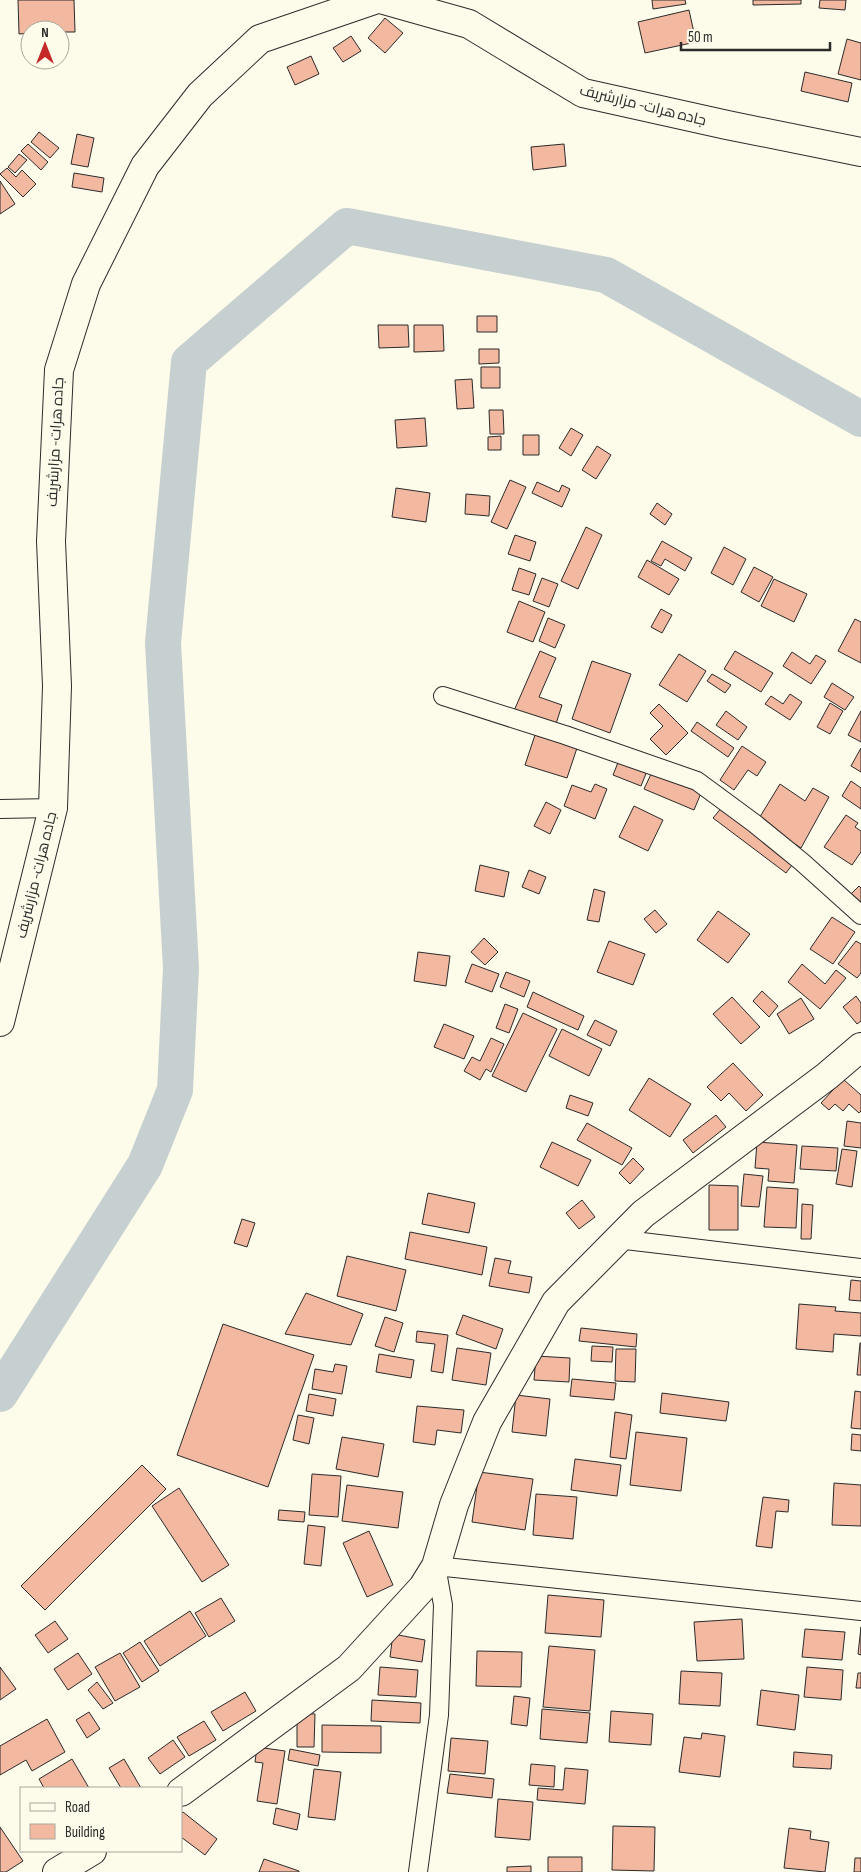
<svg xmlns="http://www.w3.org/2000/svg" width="861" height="1872" font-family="'Sofia Sans Condensed',Cairo,sans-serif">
	<rect width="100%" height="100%" fill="#fdfbea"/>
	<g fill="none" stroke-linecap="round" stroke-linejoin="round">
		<!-- river -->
		<path stroke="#c7d0d0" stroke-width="36" d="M0,1394L145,1165L175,1090L181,968L163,643L189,362L347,226L606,275L861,419"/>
	</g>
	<!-- building -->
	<path fill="#f2b8a0" stroke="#2b2b2b" d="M18,0H74L75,32H60V30H30V33L19,34Z
		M652,0H685L686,4L653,9Z
		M753,0H801V4L753,5Z
		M820,0H846L845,10L819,8Z
		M689,10L696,42L645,53L638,22Z
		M385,18L403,33L385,53L368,38Z
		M351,36L361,51L343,62L333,48Z
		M847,39L861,43V80L838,74Z
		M311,56L319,74L295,85L287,67Z
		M805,72L852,83L848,102L801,91Z
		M39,132L59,148L50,158L31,142Z
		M77,134L94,138L88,167L71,164Z
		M28,144L48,162L41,170L21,151Z
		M564,144L566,166L533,170L531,147Z
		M19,154L27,160L15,173L8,167Z
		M7,168L16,177L22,170L36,184L23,197L0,174Z
		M74,173L104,178L102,192L72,187Z
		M0,181L15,204L0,214Z
		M477,316H497V332H477Z
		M378,325H408L409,347L379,348Z
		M414,325H443L444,351L414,352Z
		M479,349H499V363L479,364Z
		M481,367H500V388H481Z
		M472,379L474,408L457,409L455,380Z
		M489,410H503L504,434H490Z
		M425,418L427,446L397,448L395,420Z
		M571,428L583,435L571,456L559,448Z
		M523,435H539V455H523Z
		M501,436V450H488V437Z
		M597,446L611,455L596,479L582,470Z
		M510,480L526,487L507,529L491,522Z
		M537,482L559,492L562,485L570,489L562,507L532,493Z
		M396,488L430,493L426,522L392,517Z
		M466,494L490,496L489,516L465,514Z
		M657,503L672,514L665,525L650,514Z
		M586,527L602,535L578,589L561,581Z
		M515,535L536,542L530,561L508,554Z
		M662,541L692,558L685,571L665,559L661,566L651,561Z
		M724,547L746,559L733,585L711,573Z
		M647,560L679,579L669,595L638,577Z
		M754,567L773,577L759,602L741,592Z
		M519,568L536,574L529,595L512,590Z
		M542,578L558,584L549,607L533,601Z
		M774,579L807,594L794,622L761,606Z
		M519,601L545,612L533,642L507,632Z
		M661,609L672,615L662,633L651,627Z
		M548,618L565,625L555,648L539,641Z
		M855,619L861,622V663L838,651Z
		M540,651L556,658L539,697L562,705L555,727L513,713Z
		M735,651L773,673L761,692L724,669Z
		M792,652L810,664L816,655L826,661L811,684L783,666Z
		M679,654L706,671L687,702L659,685Z
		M592,661L631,674L610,733L572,719Z
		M712,674L731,685L725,693L707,681Z
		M832,683L854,697L845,710L824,697Z
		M790,694L802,702L790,720L765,704L771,696L783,704Z
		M830,703L843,711L830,734L817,727Z
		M659,704L688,733L666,755L650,739L663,726L650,713Z
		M726,711L747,727L738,740L716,725Z
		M861,711V742L848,735Z
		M697,722L734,748L728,757L691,731Z
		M535,735L577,748L567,778L525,765Z
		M742,746L766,762L757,776L748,770L734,790L720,780Z
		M861,748V772L851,766Z
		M619,760L647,771L641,786L613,775Z
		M652,772L701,793L694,810L644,789Z
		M851,781L861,788V809L842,796Z
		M595,784L607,789L595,819L564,806L572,785L591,792Z
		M780,784L805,801L813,788L829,797L801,848L758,820Z
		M546,802L561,810L550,834L534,826Z
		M634,806L663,820L648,851L619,837Z
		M723,806L795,861L786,873L713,818Z
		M846,815L858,823L855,827L861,831V852L852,865L824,847Z
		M480,865L509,872L504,897L475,891Z
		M529,870L546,877L539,894L522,887Z
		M859,886L861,888V907L849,896Z
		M594,889L605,892L599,922L587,920Z
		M655,910L667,924L656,933L644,919Z
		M718,911L750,934L728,963L697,940Z
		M832,917L855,932L833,964L810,949Z
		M484,938L498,952L485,965L471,952Z
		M609,941L645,954L633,985L597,972Z
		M856,941L861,944V973L857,978L838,964Z
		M418,952L450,956L446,986L414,981Z
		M472,964L499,974L492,992L465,982Z
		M802,964L825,984L836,970L846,978L820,1009L788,982Z
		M506,972L530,981L524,997L500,987Z
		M762,991L778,1006L769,1017L753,1001Z
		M533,992L584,1016L578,1030L527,1007Z
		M856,996L861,1003V1021L857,1024L843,1007Z
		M732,997L760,1027L741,1044L713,1014Z
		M801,998L814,1019L789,1034L777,1014Z
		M505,1004L518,1009L509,1033L496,1028Z
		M523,1013L557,1029L526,1092L492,1076Z
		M595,1020L617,1031L610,1046L587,1035Z
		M444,1024L474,1036L464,1059L434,1047Z
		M562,1029L602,1049L589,1076L549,1056Z
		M491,1038L504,1044L491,1072L486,1069L480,1080L464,1071L472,1057L480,1061Z
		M733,1063L763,1095L746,1111L729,1093L721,1101L707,1087Z
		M649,1078L691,1104L670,1137L629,1110Z
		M843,1079L861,1095V1111L859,1113L849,1104L843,1111L835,1104L829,1110L821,1103Z
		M570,1095L593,1103L588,1116L566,1108Z
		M716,1115L726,1127L693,1153L683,1140Z
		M847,1121L861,1123V1148L844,1146Z
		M587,1123L632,1148L622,1165L577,1140Z
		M552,1142L591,1160L578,1186L540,1167Z
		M757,1142L797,1145L794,1183L768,1181L769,1169L755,1168Z
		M802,1146L838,1148L836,1171L800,1169Z
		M842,1149L857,1151L852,1187L836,1184Z
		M633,1158L644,1169L630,1184L619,1173Z
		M744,1174L763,1176L759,1207L741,1206Z
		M709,1185L738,1186V1230H709Z
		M767,1187L798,1189L796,1228L764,1227Z
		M428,1193L475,1203L469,1233L422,1224Z
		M582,1200L595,1217L579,1229L566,1213Z
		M802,1204L813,1205L811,1239H801Z
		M242,1219L255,1223L247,1247L234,1243Z
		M410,1232L487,1247L482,1275L405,1259Z
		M347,1256L406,1270L396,1311L337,1296Z
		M495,1258L511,1261L508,1273L532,1277L529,1293L489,1286Z
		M851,1280L861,1281V1301L849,1300Z
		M306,1293L363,1314L351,1345L285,1334Z
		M799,1304L836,1307L835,1311L861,1313V1336L834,1334L833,1352L796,1349Z
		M463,1315L503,1329L496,1349L456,1334Z
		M385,1317L403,1323L394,1352L375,1346Z
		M223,1324L314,1355L268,1487L177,1455Z
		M581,1328L637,1334L636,1347L579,1341Z
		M417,1331L448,1335L443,1373L431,1371L435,1344L416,1342Z
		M860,1343H861V1375H857Z
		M592,1346L613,1347L612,1362L591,1361Z
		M457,1348L491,1353L486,1385L452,1380Z
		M616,1349H636L635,1382L615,1381Z
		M379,1354L414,1360L411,1378L376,1372Z
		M536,1356L570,1358L569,1382L534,1380Z
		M335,1364L347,1366L342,1394L312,1389L315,1369L333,1372Z
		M572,1379L616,1383L614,1400L570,1396Z
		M855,1391L861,1392V1429L851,1428Z
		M662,1393L729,1402L726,1421L660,1413Z
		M309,1394L336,1399L333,1416L306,1411Z
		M516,1395L550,1399L546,1436L512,1432Z
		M417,1406L464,1410L461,1433L437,1430L435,1445L413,1442Z
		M615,1412L632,1415L626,1459L610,1457Z
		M298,1415L314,1418L309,1444L293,1440Z
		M636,1432L687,1438L681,1491L630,1485Z
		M852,1434L861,1435V1451L851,1450Z
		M342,1437L384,1444L378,1477L336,1469Z
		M575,1459L621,1465L617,1496L571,1490Z
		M142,1465L166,1489L45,1610L21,1586Z
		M479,1472L533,1479L525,1530L472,1522Z
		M312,1474L341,1476L338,1517L309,1515Z
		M834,1483L861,1485V1526L832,1525Z
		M347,1485L403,1492L398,1528L342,1521Z
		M179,1488L229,1565L202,1582L152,1506Z
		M536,1494L577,1497L573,1539L533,1535Z
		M763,1497L789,1500L788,1512L776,1511L772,1548L756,1546Z
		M279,1510L305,1512L304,1522L278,1520Z
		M308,1525L325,1527L321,1566L304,1564Z
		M369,1531L393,1585L367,1597L343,1543Z
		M548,1595L604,1600L601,1637L545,1633Z
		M221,1598L235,1621L209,1637L195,1613Z
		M190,1611L206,1636L160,1666L144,1641Z
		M742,1619L744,1659L697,1661L694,1622Z
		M55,1621L68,1639L48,1653L35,1635Z
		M861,1627V1655L858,1654Z
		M805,1629L845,1632L842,1660L802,1657Z
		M393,1634L425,1640L422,1662L390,1657Z
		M140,1642L159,1671L142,1682L123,1653Z
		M549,1646L595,1650L590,1711L543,1707Z
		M477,1651L522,1652L521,1687L476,1686Z
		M78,1653L92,1674L68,1690L54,1669Z
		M120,1653L140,1687L115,1701L95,1667Z
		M0,1667L16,1689L0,1700Z
		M380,1667L418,1670L416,1697L378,1695Z
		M807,1667L843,1670L841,1700L804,1697Z
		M681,1671L722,1673L720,1706L679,1704Z
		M858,1673H861V1688H856Z
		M97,1682L113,1703L103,1709L88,1690Z
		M761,1690L799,1695L795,1730L757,1725Z
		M245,1692L256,1711L223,1731L211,1712Z
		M514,1696L530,1698L527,1726L511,1724Z
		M372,1700L421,1703L420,1723L371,1721Z
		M542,1709L590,1713L587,1743L540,1739Z
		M611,1711L653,1714L651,1745L609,1742Z
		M89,1712L100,1729L87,1738L76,1720Z
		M297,1713L315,1714L314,1747H297Z
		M47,1719L65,1752L32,1771L26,1760L0,1775V1746Z
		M204,1721L216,1740L189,1756L177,1737Z
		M322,1725L381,1726V1753L322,1752Z
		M702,1733L725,1736L720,1777L679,1772L684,1737L701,1739Z
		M451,1738L488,1741L485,1774L448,1771Z
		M173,1740L185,1757L160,1774L148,1758Z
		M257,1747L285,1751L277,1804L257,1801L263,1763L255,1762Z
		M290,1749L320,1755L318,1766L288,1760Z
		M794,1752L832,1755L831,1769L793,1767Z
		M72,1759L89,1788H44L39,1779Z
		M124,1759L141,1788H121L109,1768Z
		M531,1764L555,1766L554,1787L529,1785Z
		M565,1768L588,1770L585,1804L537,1800L538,1788L563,1790Z
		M314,1769L341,1772L335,1820L308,1817Z
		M450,1774L494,1779L492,1798L447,1793Z
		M498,1799L533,1802L530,1840L495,1837Z
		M276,1808L300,1814L297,1830L273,1824Z
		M183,1812L217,1839L205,1855L181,1837V1814Z
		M613,1826L655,1827L654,1871L612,1870Z
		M0,1827L23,1861L6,1872H0Z
		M789,1828L811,1831L810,1839L829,1842L825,1872L784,1868Z
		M548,1857H582V1872H548Z
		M855,1858H861V1872H854Z
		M264,1859L299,1871V1872H259Z
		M531,1866V1872H507V1867Z"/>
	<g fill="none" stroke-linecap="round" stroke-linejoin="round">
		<defs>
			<path id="minor" d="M443,696L565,735L697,781L754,823L802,862L861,915
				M0,809L53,808
				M617,1239L861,1268
				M418,1872L439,1715L443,1605L436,1566L861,1611"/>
			<path id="primary" d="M181,1792L349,1668L423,1587L436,1566L454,1505L487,1422L556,1302L643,1214L827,1076L861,1047
				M57,1872L92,1851"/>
			<path id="trunk" d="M384,0L469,24L583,93L727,125L861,152
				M0,1022L53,808L57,686L51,541L59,370L86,284L145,166L200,95L260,39L374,0"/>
		</defs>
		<!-- minor casing -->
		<use href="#minor" stroke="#2b2b2b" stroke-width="20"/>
		<!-- primary casing -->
		<use href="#primary" stroke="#2b2b2b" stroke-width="30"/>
		<!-- trunk casing -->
		<use href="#trunk" stroke="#2b2b2b" stroke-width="30"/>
		<!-- minor -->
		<use href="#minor" stroke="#fdfbea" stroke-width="18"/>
		<!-- primary -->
		<use href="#primary" stroke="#fdfbea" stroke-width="28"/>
		<!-- trunk -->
		<use href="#trunk" stroke="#fdfbea" stroke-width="28"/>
	</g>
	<g text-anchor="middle" stroke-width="4" stroke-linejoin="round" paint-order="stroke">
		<!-- street labels -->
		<g font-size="15" fill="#2b2b2b" stroke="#fdfbea">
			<text transform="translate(643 105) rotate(14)" y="5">جاده هرات- مزارشریف</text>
			<text transform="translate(55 442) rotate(-87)" y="5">جاده هرات- مزارشریف</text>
			<text transform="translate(36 875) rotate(-76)" y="5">جاده هرات- مزارشریف</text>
		</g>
	</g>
	<!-- legend -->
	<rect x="20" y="1787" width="162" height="65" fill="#fdfbea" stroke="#a9a89e"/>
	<rect x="30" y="1803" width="25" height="8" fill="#fdfbea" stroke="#a9a89e"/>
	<text x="65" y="1812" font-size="15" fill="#2b2b2b">Road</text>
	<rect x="30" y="1824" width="25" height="15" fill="#f2b8a0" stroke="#a9a89e"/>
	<text x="65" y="1837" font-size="15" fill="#2b2b2b">Building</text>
	<!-- north arrow -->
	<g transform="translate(45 45)"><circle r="24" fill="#fdfbea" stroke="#a9a89e"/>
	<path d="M0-4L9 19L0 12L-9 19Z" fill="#c62828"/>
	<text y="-8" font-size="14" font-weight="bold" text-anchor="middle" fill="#2b2b2b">N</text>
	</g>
	<!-- scale -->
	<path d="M681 42v8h149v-8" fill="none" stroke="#2b2b2b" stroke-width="2.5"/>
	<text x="688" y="42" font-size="15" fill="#2b2b2b" stroke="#fdfbea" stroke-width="4" paint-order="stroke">50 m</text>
</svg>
